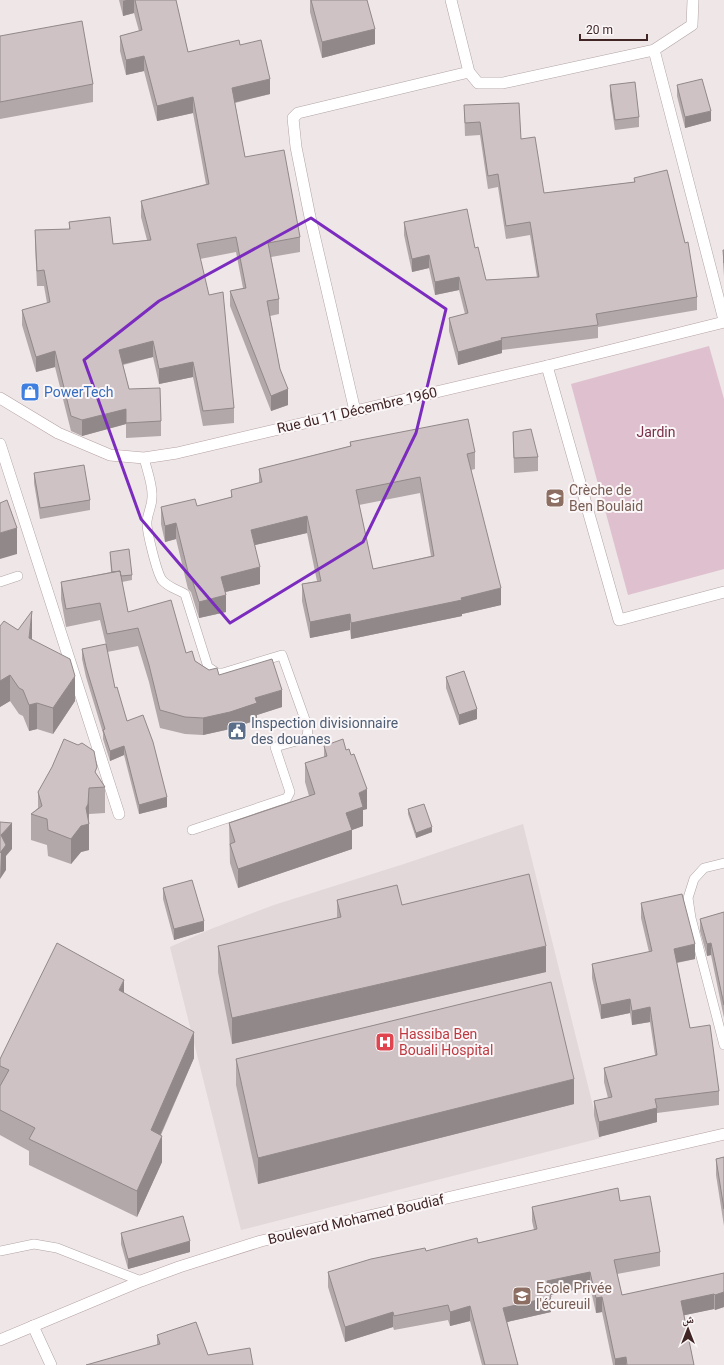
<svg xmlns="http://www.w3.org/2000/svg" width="724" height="1365" font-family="Roboto,'Noto Naskh Arabic',sans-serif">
	<rect width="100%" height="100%" fill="#eee6e7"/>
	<!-- built -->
	<path fill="#e2d7d9" d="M523,824L601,1138L241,1230L170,947L211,929L274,905L404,864Z"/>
	<!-- garden -->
	<path fill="#dfc0ce" d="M709,346L724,399V569L628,595L571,384Z"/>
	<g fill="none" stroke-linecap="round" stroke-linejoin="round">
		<defs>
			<path id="service" d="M144,458C147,470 152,483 152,494C153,505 148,511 147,521C146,530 157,573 162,580C169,588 177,589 185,594L208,667L217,673H223L282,655L308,728L307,738L275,747L290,792L287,798L192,830
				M0,582L18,576
				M724,863L704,868L694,879L688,898L691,918L724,1045
				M0,1251L34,1244L57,1248L141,1281"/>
			<path id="minor" d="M451,0L469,72L478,83H503L654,50L724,320
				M654,50L692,25L693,0
				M547,366L619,620L724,592
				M355,411L310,217L296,147L293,118L298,113L469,72
				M0,444L119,814
				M33,1326L51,1365"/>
			<path id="secondary" d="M0,398L58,433L110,455L144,458L177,453L547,366L724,322
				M0,1340L141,1281L179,1267L261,1241L724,1134"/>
		</defs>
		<!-- service casing -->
		<use href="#service" stroke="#b3a4a5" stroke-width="10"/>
		<!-- minor casing -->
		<use href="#minor" stroke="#b3a4a5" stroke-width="12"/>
		<!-- secondary casing -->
		<use href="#secondary" stroke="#b7a1a3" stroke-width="12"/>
		<!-- service -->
		<use href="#service" stroke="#fff" stroke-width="9"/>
		<!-- minor -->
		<use href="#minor" stroke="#fff" stroke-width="11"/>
		<!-- secondary -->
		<use href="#secondary" stroke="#fff" stroke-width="11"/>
	</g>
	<!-- wall -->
	<path fill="#b2a7a9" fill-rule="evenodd" d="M119,0H176L188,52L240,45L270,94L235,103L245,157L300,237V252L271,257L279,299V314L270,316L280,369L288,405L271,411L230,306V291L243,288L236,252L200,259L234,408V423L203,426L193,377L159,384L153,357L123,365L129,389L161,421V436L126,438V424L82,436L71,431L55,367L36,372L22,325V310L47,303L44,286H37L35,245V230L69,229V222L113,244L147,240L141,217V201L206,184L193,113L157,121L144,71L126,75L120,51V36L139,31L134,13L123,16Z
		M310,0H367L375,44L322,58L310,12Z
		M0,36L93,84V102L0,119Z
		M610,85L639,117V127L615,130L610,96Z
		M677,85L711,121L685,128L677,96Z
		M464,105L521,139L544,193L634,182V178L697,297V310L598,327V338L502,350V353L458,365L449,331V318L465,314L459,290L435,295L429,268L412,272L404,235V222L475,248L486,280L537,277L530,235L506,239L498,187L488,189L480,135L465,136Z
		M723,250L724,263V276L723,263Z
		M513,432L538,457V471L514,473Z
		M350,442L475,452V469L471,470L501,605L462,614V616L351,639L350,630L310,638L302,601V584L317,581L307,533L255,545L260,584L225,592L226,612L199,618L191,592L188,589L176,539L165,542L161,524V507L197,506L231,497V490L259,483V469L350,446ZM420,493L431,556L373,569L359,505Z
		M34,473L90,500V510L40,519L34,483Z
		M110,552L132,575V580L122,582L128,612L186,653L195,661L209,670L282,707L257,715V720L230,729L203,735L185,734L160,728L149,682L138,646L107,652L115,688L127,721L167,807L139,814L124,755L110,761L103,739V733L86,677L82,659V649L106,645L100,620L66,627L61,599V582L111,572Z
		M0,626L18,630L32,637V639L75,701L53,734L37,729L29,731L23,716L19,714L10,701L0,707Z
		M446,677L477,719L459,725L446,688Z
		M324,746L346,750L367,809L363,810V826L352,830V849L238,888L230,863L229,823L309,796L305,782V763L324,757Z
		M97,775L105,787V813L89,814V850L81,852L71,864L48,856L47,845L31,840V814L38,808V792Z
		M408,809L432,832L416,838L408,814Z
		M163,888L204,931L174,940L163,899Z
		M337,900L402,905L546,972L232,1044L218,972V946L337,918Z
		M641,903L695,959L677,963L690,1028L719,1091V1105L657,1113V1122L599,1137L594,1115V1101L608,1098L604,1082V1068L655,1055L650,1022L632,1025L630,1013L601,1019L592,978V964L649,952L641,918Z
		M724,912V1018L711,955L707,956L700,931V919Z
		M124,993L194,1058L161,1135L162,1162L137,1217L29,1165V1151L0,1135V1059Z
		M236,1059L574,1104L258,1184L236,1085Z
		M724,1157V1226L716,1175V1159Z
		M620,1201L660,1252V1266L617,1274L622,1295L724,1273V1307L715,1310L714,1309L684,1315L694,1365H613L602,1312L596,1313L590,1286L550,1295L551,1312L507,1322L518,1365H482L470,1321L450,1326L448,1320L394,1330L393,1327L345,1342L328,1287V1272L426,1251L478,1243L534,1230L532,1221V1207Z
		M121,1233L190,1252L128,1269L121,1244Z
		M157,1335L208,1355L253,1365L157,1345Z"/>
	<!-- shaded-wall -->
	<path fill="#918889" d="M126,0H134V13L123,16V1Z
		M375,29V44L322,58V42Z
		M144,56V71L126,75V60Z
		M270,79V94L232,103V88Z
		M193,97V113L157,121V106Z
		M711,111V121L685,128V117Z
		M429,255V268L412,272V259Z
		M459,277V290L435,295V282Z
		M502,340V353L458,365V352Z
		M153,341V357L119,365V350Z
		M55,351V367L36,372V357Z
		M193,362V377L159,384V369Z
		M288,389V405L271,411V396Z
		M126,409V424L82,436V420Z
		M307,516V533L251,546V530Z
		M176,523V539L165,542V526Z
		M17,528V554L0,559V533Z
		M260,567V584L221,593V577Z
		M501,588V605L462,614V616L351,639V623Z
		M226,595V612L199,618V602Z
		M32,611V637L29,664V638Z
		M350,614V630L310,638V622Z
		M10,675V701L0,707V681Z
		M75,676V701L53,734V708Z
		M282,690V707L257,715V720L230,729L203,735V718L255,698Z
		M37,703V729L29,731V705Z
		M477,709V719L459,725V715Z
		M124,746V755L110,761V751Z
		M89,788V814L88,824H89V850L81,852L71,864V839L86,808Z
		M367,789V809L363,810V826L352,830V849L238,888V869L346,813L359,793Z
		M167,797V807L139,814V805Z
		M12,823V849L6,856V870L0,879L1,835Z
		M432,827V832L416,838V833Z
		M204,921V931L174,940V929Z
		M711,943V955L707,956V944Z
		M695,944V959L674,963V949Z
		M546,946V972L232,1044V1018Z
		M124,980V1006L119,990Z
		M630,999V1013L601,1019V1005Z
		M650,1007V1022L632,1025V1011Z
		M194,1032V1058L151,1156V1130Z
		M574,1079V1104L258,1184V1158Z
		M657,1108V1122L599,1137V1122Z
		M162,1136V1162L137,1217V1191Z
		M190,1241V1252L128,1269V1259Z
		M590,1272V1286L547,1296V1281Z
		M724,1292V1307L715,1310V1295Z
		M714,1294V1309L681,1316V1301Z
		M551,1297V1312L503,1323V1308Z
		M602,1297V1312L596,1313V1298Z
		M470,1306V1321L450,1326V1312Z
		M393,1312V1327L345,1342V1327Z
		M626,1357V1365H615V1359Z"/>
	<!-- building -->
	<path fill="#cfc2c4" stroke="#918889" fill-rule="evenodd" d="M135,0H176L188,52L239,40L240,45L261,40L270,79L232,88L245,157L284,150L300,237L268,243L279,299L267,301L280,369L288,389L271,396L230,291L246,288L236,237L197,244L209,295L223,292L234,408L203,411L193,362L159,369L153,341L119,350L129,389L160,388L161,421L126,423V409L82,420L71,416L55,351L36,357L22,310L50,302L44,270L37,271L35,230L70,229L69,222L110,217L113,244L151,240L141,201L209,184L193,97L157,106L144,56L126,60L120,36L142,30Z
		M311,0H367L375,29L322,42Z
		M82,21L93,84L0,102V36Z
		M702,79L711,111L685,117L677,85Z
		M635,82L639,117L615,120L610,85Z
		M519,103L521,139L535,137L544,193L635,182L634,178L667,170L685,243L688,242L697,297L596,314L598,325L501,338L502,340L458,352L449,318L468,313L459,277L435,282L429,255L412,259L404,222L467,209L475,248L478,247L486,280L539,277L530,222L506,226L498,174L488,176L480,122L465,123L464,105Z
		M723,250H724V263Z
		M468,419L475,452L467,454L501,588L461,598L462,600L351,623L350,614L310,622L302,584L321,581L307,516L251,530L260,567L221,577L226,595L199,602L191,576L188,572L176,523L165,526L161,507L195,499L197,506L232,497L231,490L262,482L259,469L351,446L350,442ZM420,477L434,556L373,569L356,490Z
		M531,429L538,457L514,458L513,432Z
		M84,465L90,500L40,508L34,473Z
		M7,500L17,528L0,533V503Z
		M129,549L132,575L121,576L120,571L112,572L110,552Z
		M120,571L128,612L171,600L186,653L192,651L195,661L209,670L217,668L219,675L272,659L282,690L255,698L257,703L230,712L203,718L185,717L160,710L149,665L138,628L107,634L100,603L66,609L61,582Z
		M32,611L29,638L70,659L75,676L53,708L37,703L29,705L23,690L19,688L10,675L0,681V626L4,621L18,630Z
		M106,644L115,688L117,687L127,721L143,715L153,742L167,797L139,805L124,746L110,751L103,730L105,729L86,667L82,649Z
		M464,671L477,709L459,715L446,677Z
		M64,739L78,745L82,743L94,751L97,767L95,772L105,787L89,788L88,804L86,808L89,824L81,826L71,839L48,830L47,819L31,814L42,806L38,792L52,767Z
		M343,739L346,750L349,749L351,755L354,754L367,789L359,793L363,807L346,813L352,830L238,869L230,844L235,842L229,823L315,794L305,763L327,756L324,746Z
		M424,804L432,827L416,833L408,809Z
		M0,822L12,823L1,835L6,845L0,853Z
		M529,874L546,946L232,1018L218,946L341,917L337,900L397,885L402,905Z
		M192,880L204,921L174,929L163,888Z
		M682,894L695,944L674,949L690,1028L710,1025L719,1091L655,1099L657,1108L599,1122L594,1101L612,1097L604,1068L657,1055L650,1007L632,1011L630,999L601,1005L592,964L652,951L641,903Z
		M724,912V1005L711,943L707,944L700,919Z
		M57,943L124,980L119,990L194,1032L151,1130L162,1136L137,1191L29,1139L35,1128L0,1110V1086L9,1070L0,1066V1059Z
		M551,982L574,1079L258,1158L236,1059Z
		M724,1157V1209L716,1159Z
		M618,1188L620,1201L650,1196L660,1252L614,1260L622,1295L724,1273V1292L715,1295L714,1294L681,1301L694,1365H627L626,1357L615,1359L602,1297L596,1298L590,1272L547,1281L551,1297L503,1308L518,1365H485L470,1306L450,1312L448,1305L394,1316L393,1312L345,1327L328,1272L371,1259L425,1248L426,1251L477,1238L478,1243L537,1229L532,1207Z
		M183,1216L190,1241L128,1259L121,1233Z
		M196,1322L208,1355L250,1348L253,1365H86L160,1344L157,1335Z"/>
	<!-- marked area -->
	<path fill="none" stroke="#7b2cbf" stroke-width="3" stroke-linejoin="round" d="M311,218L446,309L416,433L363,542L230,623L141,519L84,360L159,301Z"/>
	<!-- icons -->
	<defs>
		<symbol id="shop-square" viewBox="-11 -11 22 22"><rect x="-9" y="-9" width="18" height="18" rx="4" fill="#3f7fe0" stroke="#fbf7f8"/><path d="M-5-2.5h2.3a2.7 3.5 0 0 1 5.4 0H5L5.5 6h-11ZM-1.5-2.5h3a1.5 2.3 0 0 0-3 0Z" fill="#fff"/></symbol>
		<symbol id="school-square" viewBox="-11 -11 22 22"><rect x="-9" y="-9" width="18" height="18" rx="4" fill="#8d6e63" stroke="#fbf7f8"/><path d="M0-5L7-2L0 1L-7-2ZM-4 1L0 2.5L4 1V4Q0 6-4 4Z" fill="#fff"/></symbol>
		<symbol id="civic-square" viewBox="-11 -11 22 22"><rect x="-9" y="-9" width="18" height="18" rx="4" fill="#5c6f8a" stroke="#fbf7f8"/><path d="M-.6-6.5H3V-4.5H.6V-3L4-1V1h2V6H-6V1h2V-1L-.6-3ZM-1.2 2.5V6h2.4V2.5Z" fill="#fff"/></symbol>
		<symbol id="hospital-square" viewBox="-11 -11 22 22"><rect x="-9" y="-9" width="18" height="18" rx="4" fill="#e0444e" stroke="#fbf7f8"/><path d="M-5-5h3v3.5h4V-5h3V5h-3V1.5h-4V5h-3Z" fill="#fff"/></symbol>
	</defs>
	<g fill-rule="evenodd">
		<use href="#shop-square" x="19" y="381" width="22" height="22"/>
		<use href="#school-square" x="544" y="487" width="22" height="22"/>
		<use href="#civic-square" x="226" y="720" width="22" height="22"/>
		<use href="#hospital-square" x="374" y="1031" width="22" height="22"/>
		<use href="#school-square" x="511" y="1285" width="22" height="22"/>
	</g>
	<g text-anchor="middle" stroke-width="4" stroke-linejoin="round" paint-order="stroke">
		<!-- shop labels -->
		<g font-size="14" fill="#366cbe" stroke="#fbf7f8" text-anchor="start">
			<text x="44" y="397">PowerTech</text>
		</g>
		<!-- street labels -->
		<g font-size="14" fill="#412525" stroke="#fbf7f8">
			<text transform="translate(357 410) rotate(-13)" y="5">Rue du 11 Décembre 1960</text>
			<text transform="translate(356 1219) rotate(-13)" y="5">Boulevard Mohamed Boudiaf</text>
		</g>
		<!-- park labels -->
		<g font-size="14" fill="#772f48" stroke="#fbf7f8">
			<text x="656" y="437">Jardin</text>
		</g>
		<!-- education labels -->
		<g font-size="14" fill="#785e54" stroke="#fbf7f8" text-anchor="start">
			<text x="569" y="495">Crèche de<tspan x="569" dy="16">Ben Boulaid</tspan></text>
			<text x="536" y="1293">Ecole Privée<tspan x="536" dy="16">l'écureuil</tspan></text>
		</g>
		<!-- service labels -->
		<g font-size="14" fill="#4e5e75" stroke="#fbf7f8" text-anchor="start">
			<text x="251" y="728">Inspection divisionnaire<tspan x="251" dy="16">des douanes</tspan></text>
		</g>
		<!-- health labels -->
		<g font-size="14" fill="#be3a42" stroke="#fbf7f8" text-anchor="start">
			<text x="399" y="1039">Hassiba Ben<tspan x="399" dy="16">Bouali Hospital</tspan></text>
		</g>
	</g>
	<!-- north arrow -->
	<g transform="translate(688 1329)" stroke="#fbf7f8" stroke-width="3" paint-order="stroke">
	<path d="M0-3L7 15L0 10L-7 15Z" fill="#412525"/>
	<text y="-6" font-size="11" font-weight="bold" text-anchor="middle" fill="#412525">ش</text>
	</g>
	<!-- scale -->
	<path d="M580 34v6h67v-6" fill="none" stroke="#412525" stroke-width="2"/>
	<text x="586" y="34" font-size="12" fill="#412525" stroke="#fbf7f8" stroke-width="3" paint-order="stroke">20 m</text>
</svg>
